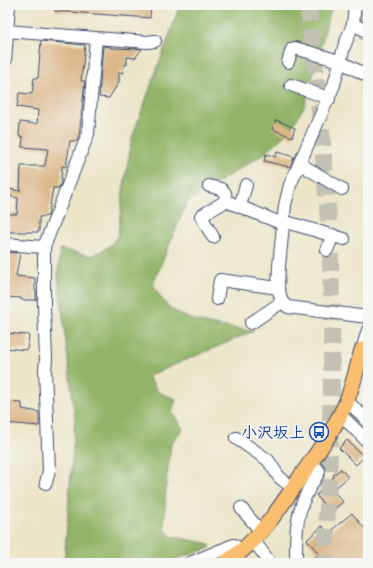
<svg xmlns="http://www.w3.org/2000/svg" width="373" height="568" font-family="Caveat,'Klee One',sans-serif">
	<rect width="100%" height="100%" fill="#f6f6f2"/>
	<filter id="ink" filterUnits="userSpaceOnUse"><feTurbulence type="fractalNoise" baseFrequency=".025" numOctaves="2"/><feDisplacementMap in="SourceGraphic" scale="8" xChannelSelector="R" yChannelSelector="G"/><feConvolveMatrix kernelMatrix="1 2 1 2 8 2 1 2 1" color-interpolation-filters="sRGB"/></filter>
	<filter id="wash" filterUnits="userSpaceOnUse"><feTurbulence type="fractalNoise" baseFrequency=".012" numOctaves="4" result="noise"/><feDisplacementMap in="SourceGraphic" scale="16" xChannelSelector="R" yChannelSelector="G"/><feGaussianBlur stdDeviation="0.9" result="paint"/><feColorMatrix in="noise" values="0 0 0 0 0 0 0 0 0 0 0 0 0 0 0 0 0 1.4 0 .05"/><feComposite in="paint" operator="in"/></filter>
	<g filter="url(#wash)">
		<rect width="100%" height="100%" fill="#ece5c8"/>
		<!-- forest -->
		<path fill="#93b467" stroke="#577262" d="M180,5H332L305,105L290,130L265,153L187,202L153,284C158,294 165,305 174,311C197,325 228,327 254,331L148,376L158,392L176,399L172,412L183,429L171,443L166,485L164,528L170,536L210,544V548L173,560L169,563H64L75,420L58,275L60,249L92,256L110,246L118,235L123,191L132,138Z"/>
		<g id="blocks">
			<!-- building -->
			<path fill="#dcb78a" d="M55,5H151L150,18L55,11Z
				M41,41L85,45L81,81H85L79,137L77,141H70L66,167L62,166L61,182L59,188H53L48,216L39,217V232H5V214H17L18,198L5,195V188L20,191L21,166H45L48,149L22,147L23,137L19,136L20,122L37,124L38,110L17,107L19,93L32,94L34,78H38Z
				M103,46L111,47V48L142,49L135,58L127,57V65H124L123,73L119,72V82L109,98L99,97Z
				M276,120L295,128L292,137L272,129Z
				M277,152L294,157L290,167L264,161L266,154L276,157Z
				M6,252L20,253L16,276L35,278V291H36V300H21V298L7,297V293H5Z
				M5,333L29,335L27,350L5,348Z
				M5,402L22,403V409L39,412V426L5,423Z
				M347,440L364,457L356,465L339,448Z
				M341,469L348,477L333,490L343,502L330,512L316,495L329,484L328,482L334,477L333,475Z
				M352,513L368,533V563H308L319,554L307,540L322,526L328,533Z"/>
		</g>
	</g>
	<g filter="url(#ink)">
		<use href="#blocks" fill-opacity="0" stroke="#3a4a6e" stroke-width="1"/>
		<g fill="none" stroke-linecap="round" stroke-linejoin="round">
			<!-- highway-tunnel -->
			<path stroke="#c2c1b3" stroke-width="17" stroke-dasharray="17 8" stroke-linecap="butt" d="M308,5C317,79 324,153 329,228C335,339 330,451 325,563
				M363,5L368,39"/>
			<defs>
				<path id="minor" d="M355,5L353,24L344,47L334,85L290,185L285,205L279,266L278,288L282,302L288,307L368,317
					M353,24L368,32
					M5,33L7,31L147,42L155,41
					M5,61L9,5
					M288,62L292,49L295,48L339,61L368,76
					M291,85L323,96L329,99
					M300,164L342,189
					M209,186L221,189L225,193L226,201
					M240,206L246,185
					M283,221L344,239
					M213,237L201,216L226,201L283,224
					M5,244L44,247
					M327,250L333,235
					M217,299L220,280L278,288
					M251,323L282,302
					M362,350L368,330
					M347,401L368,421
					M340,414L368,442
					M236,438L268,460L279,477L293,488
					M46,483L49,470L45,370L46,359L44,307V247L88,134L96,38
					M241,508L257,527L262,530
					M253,542L260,549L270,563
					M190,563L231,546L234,545L242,551
					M296,563C296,539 295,515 307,493C310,485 316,479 319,471L311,462"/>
				<path id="major" d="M225,563C259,542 281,506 303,473C319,451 335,428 346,403C353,386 357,367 362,350L368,351"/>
			</defs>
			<!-- minor casing -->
			<use href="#minor" stroke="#3a4a6e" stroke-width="14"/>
			<!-- major casing -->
			<use href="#major" stroke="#3a4a6e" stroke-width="17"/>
			<!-- minor -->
			<use href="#minor" stroke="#fff" stroke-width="12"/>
			<!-- major -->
			<use href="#major" stroke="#fbbd6e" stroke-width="15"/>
		</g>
	</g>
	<!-- icons -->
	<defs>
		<symbol id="bus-ring" viewBox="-11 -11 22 22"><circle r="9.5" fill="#f6f6f2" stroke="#1a4fb4" stroke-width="1.5"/><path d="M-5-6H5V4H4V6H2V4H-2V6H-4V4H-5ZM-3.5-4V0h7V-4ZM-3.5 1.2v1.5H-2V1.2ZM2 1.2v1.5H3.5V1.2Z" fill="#1a4fb4"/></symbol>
	</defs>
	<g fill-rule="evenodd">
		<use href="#bus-ring" x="308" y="421" width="22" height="22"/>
	</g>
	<g text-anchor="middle" stroke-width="3.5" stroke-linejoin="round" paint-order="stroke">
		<!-- transit labels -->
		<g font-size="16" font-weight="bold" fill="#164399" stroke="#f6f6f2" text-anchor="end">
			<text x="305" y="438">小沢坂上</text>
		</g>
	</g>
	<!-- margin -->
	<rect width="373" height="568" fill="none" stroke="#f6f6f2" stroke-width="20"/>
</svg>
